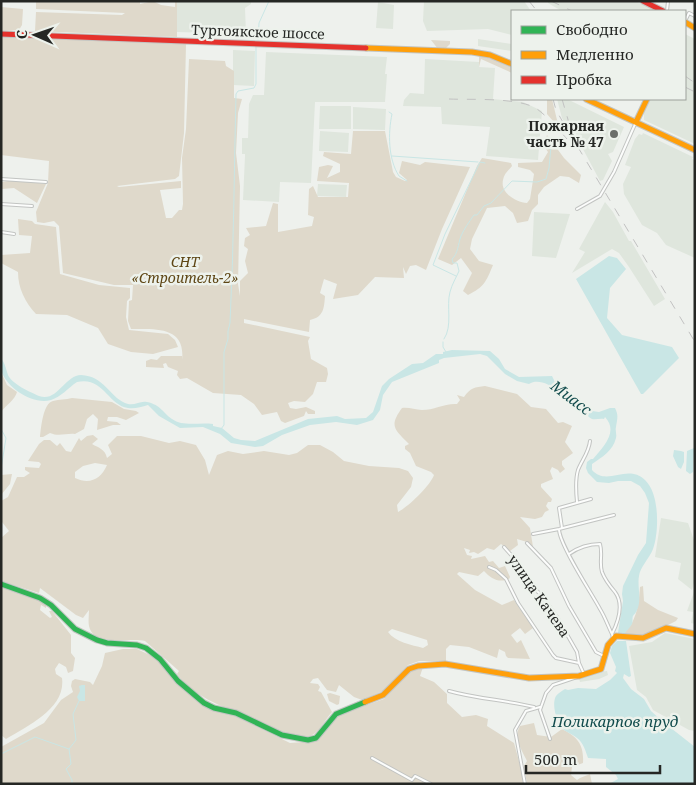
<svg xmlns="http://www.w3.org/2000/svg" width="696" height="785" font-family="'Noto Serif',serif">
	<rect width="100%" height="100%" fill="#eef1ed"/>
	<!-- built -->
	<path fill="#dfe6dd" d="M177,1H251V4L245,8L246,34L177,32Z
		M424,1H524L531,11H512V35L488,29L427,31L423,21Z
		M548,1H636L657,11H562L553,6L548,3Z
		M378,2L394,5L393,29L376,28Z
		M685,34L695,39V144L644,120V112L649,99H685Z
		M478,39L512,44V51L478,46Z
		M233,50L255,51L254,86L233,85Z
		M266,52L387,57L385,74H387L385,102H315L311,183L280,182L279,202L243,200L245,156V154H242V138H248L249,104L253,95H264Z
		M425,59L479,62V67L495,68L493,99L523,102L542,111L538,160L486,156L490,127L442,124L441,107L403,106L404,100L410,93L424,94Z
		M557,99H567L624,127L613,152L608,154L612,161L603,180L600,181L576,136L573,137L562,118Z
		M320,106H351V129H319Z
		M353,107L386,109L385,130L353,129Z
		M320,131L349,133L348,152L319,151Z
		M643,133L693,157L692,159L695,160V258L666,245L657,233L642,225L624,194L623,184L631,167L625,165L635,139L639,134L642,135Z
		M318,184L347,185L346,197L317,196Z
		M605,202L613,212L629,241H631L665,299L654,306L629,267L619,253L612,249L572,273L585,252L579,249Z
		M534,212L570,214L556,258L532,256Z
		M661,518L688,523L695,543V579L692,590L678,579L681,563L655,557Z
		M694,592H695V624L691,623L693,612L687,611Z
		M665,633L695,639V731L689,730L653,710L646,697L637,690L629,646L652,642Z
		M607,671L608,675L599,679L580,682L579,678L584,674Z"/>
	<!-- green -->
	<path fill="#dfd9cb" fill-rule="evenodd" d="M36,1H140V4L153,1L161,5L175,7V2H177V37L35,31L36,12L122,15L125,13L36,9Z
		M1,7L23,9L22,25L19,30L1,31Z
		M1,36L39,37L40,39H51V38L186,44L184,133L179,176L175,179L117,186L119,187L181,181V188L160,190L166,218H172L179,210H182L183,204L182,158L186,129L189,59L225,61L226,66L234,71V98L242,99L238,113L236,153L240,186L238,284L240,296V281L248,273L245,261L248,249L244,246L245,238L250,235L246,228L266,226L273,203L278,204V232L312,226L314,217L308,215L309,189L313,186L318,197H348L349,183L317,181L319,167L328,165L333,166L327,178L340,172V164L323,156L324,152L351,154L353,131H385L393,172L396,177L405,181L407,180L399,173L402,161L420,165L425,162L470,167L442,229L426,270L416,265L410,266L406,274L403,267L404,278L375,277L358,295L333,299L337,284L324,279L320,293L325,296C324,308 324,317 310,320L309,332L244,319V323L310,337L308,341L311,359L327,368L328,374L326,382H317L313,394L305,402L294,401L288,403L290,408L296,409L306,407L315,411V414H308L306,411L304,416L285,423L281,421L277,412L262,415L254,404L241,395L213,393L187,378L180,379L177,375L178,371L168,367L166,363L163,364L164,368L146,367V361L151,359L157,360L161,356H182V360C186,326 155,329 131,329L128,321L129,301L132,300L133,285H114L63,273L59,226L54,221L44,223L37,222L36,212L48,183L49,161L1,155Z
		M431,40L450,41V44L446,48L438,49Z
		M479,56L492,59L512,67V73L481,59L479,67Z
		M547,99H552L557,120L564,130L559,128L547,114Z
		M547,135L564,158L581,175L579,183L569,177L560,176L544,187L538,195V204L532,210L528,221L517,223L513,213L505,206L487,208L472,239L470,249L479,261L493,265C486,282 484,287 468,295L463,291L472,273L461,258L452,265L438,259L477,166L482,158L511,163L512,166C508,171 504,174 503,180C500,193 516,202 527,203L530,199L534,174L530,170L518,167V163L542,162L548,152L543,145Z
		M14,180L46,184L37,203L14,188L2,189V182Z
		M18,219L32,221L35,224L56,227L60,274L99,285L130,288V298L127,301L126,317L129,330L168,334L175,340L178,347L153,354L131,352L108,344L98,328L67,315L36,314C25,302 18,288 18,272L1,263V255L30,253L32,236L19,235Z
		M1,372L7,385L17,392C15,400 6,405 1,412Z
		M485,386L517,394L531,407L546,409L558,423L563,422L572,426L565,442L573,453L562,461V465L565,469L560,473L558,470L552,467L550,471L553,479L541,484V487L552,499L551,502H548L546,506L549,510L545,512L542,517L535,519L520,517L530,528L533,547L527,542L517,539L518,545L510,551L501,544L494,550L487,548L478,554L474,552L469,553L470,550L464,548L467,555L472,556L471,559L485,556L489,562L493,561L499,568L505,566L510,577L509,579C499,583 491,579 484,571L478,576L459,572L457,574L475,590L502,605L514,600L533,628L525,634L520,628L511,635L517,643L521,640L530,659L508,658L506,656L505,652L499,649L497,658L469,647L450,645L446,649V661H419L408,665L383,691L362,700L354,697L339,685L336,692L327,690L318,678L313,679L310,683L318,684L320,687L318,691L321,692L332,712C326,718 322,728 314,734C302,743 279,733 269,725C237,711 199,703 177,674L179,671L145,641C131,637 94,648 89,626C88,621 89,615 89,610L83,618L76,615L40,588L39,593L1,581V538L9,531L2,522L1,530V501L8,497L17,477H24L30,473L25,470V467L39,468L41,464L39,462L28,461L39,444L44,440H50L57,446L60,443L66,451L71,452L79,438L81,441L87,436L93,435L98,439L92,444C99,448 105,449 107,458L112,454L108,445L117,436H141L169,443L180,441L196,445L205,460L209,475L217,455L228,451L243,454L264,451L289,455L297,453L308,445H320L333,452L344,461L369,466L399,468L408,471L413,478L411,487L397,505L398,512C408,507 430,486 434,475L431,472L416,466L410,453L405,449V446L409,444C394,429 389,426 402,408C409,407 415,410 422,410C434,410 445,403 457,404L460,400L457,395L464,397C470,388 475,387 485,386ZM95,463L107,465C101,479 90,485 75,478V472L83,466ZM392,629L427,640L428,645L423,648C412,645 395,642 388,632Z
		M72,398L112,402L124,409L136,411L139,413L126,420L117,417H108L107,421L117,422L121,425H113L97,430L98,419L93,414L87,419L84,429L75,434C66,433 59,437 50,433L43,437H40C41,428 43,403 53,401C59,399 66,400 72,398Z
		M12,474L10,484L1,495V475Z
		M1,586L43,601L46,606V608L41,605L40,610L50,618L52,617L49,611H52L71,635V653L75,658L73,671L68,673L66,667L59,663L55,669L56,674L62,678C66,708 29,725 6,739L1,735Z
		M643,586L644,601L658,610L678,618L676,621L644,637L623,636C625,630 630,627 632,623C638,611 639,600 640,587Z
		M123,649H137L154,657L201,705L235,716L290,743L317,741L338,715L384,699L408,673L416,668L423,667L420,676L434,682L447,694V703L462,717L476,715L488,719L487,726L514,743L522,772L523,784H1V747L44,723L61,700L73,692L71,686L72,681L75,679L90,682L93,685L102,666L105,653Z
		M330,693L340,696L339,704L337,705L329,701L327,694Z
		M534,723L537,735L551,737L562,729C578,737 584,745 583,763L572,767L571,775L577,780L580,778L590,774L592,784H527L524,766L527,761C522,751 513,737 520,726Z"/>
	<!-- water -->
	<path fill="#c9e6e5" d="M609,256L617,258L626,269L610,288L607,318L622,335L672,347L679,358L643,394H641L576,279Z
		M452,350L490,351L499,359L505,369L519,377L552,376L555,382L568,393L579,400L592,411L599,412L610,408H615C619,416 617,419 616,427C615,431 617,434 616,438C613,451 602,457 592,464V470C607,487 627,463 645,480C660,494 659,532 653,549C649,559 640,567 639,576C637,586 642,600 637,610C636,613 634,614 633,616C632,618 633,622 632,624C628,631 625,630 623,639H617L623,601L622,594L623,586L638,555L646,543L649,503L645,493L640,486L631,481H618L609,483L597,482L588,473L586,468L587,462L591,459H593C603,447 619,432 605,417L604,419C600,418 596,420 592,419C586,416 583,409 578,405C566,397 544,375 529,384L517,381L505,374L487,356L480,354L444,358L439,360V363L392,382L383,395L380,410L373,420L357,425L336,422L310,425L282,435L263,446L255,447L231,443L220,434L203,427L180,428L159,416L148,405C141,407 135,409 128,408C108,405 103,376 77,382C68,388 61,397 51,400C33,405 9,389 2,373C1,369 1,363 1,358C5,363 6,369 8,375C12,384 30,392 39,396C57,403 65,375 81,375C104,376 109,396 125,403C134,407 140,400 147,402C161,405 163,413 172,419C183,427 199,422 213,424V426L222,428L234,438L241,440L255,441L308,419L337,416L345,419L366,418L373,412L382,386L389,379L412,364L423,363L436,354H443V352Z
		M694,448L693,472L690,474L686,471L687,451Z
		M674,450L681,451L684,452V462L681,469L678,467L673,456Z
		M617,641H626L631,676L629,677L624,674L623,678L631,689L644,699L651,711L662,721L695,747V784H609L618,779L616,775L606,767V759L588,758C586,752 583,742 577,738C574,735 568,733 564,730C557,723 551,705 556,696C558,693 562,691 565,689L568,690L578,688L596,689L610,680L617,673L615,671L616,667L610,653L612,646Z
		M82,685H85V701H79L77,697L80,691L79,686Z"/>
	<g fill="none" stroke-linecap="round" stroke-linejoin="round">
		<!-- stream -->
		<path stroke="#c9e6e5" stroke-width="1" d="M258,40L259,23L269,1
			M389,112L392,114C388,133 388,159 399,176L407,181
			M392,156L478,162
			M456,276L433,265L445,234L480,162L485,163
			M444,339C453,326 446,306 450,292C452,284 456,278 459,271L457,263H453L452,259C458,254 458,244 461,236C464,229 469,222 474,215H477L484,206L491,203L512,181L537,182L546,179L549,168L551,146
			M443,342V347L446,352
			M1,429L6,438L1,469
			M221,429L224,425V352L228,339V331L230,323C234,246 234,170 236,94L238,91L254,88L256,84V47
			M1,754L35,737L69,749
			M72,784V780L66,769L71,764L69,749L76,740L73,714L79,701"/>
		<defs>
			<path id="street" d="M667,11L668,1
				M685,21L689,13L695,16
				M1,179L46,182
				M1,204L32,206
				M577,209L600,196L614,172L636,122
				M1,232L14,234
				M577,502C576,492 575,480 578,470C582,460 589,452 590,441
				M562,528L559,508L591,499
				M559,529C559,544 592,594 600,609C605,617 608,626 612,634
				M533,534L559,529L614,515
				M527,543L551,568L569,606L596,652L604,656
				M504,547L521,566L536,590L542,596L557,617L577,652L579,663L584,674
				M569,554C579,547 588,544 600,544C603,554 599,562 602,572C605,580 609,585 615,592C624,604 618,622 612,634L613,638
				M489,567L496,570L506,579L518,603L553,655L556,658L579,663
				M449,691C477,699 506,700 534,707
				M550,739L540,710L546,693L553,685L577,677
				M372,758L412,780L415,776L431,784
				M525,784L515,730L526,711L540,707"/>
			<path id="fast" d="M1,584L40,598L51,605L75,629L97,640L107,643L137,645L146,648L160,659L178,681L204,703L214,708L236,713L282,735L308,740L316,738L336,714L365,702"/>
			<path id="slow" d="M685,22L695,28
				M366,48L472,52L490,55L512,64
				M586,99L695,150
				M636,122L647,99
				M365,702L383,695L409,669L418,666L445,664L529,678L579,676L601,669L608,645L616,636L643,638L666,628L695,634"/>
			<path id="jam" d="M643,1L663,11
				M1,34L366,48"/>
		</defs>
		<!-- street casing -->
		<use href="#street" stroke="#c2c4c2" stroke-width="4"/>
		<!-- fast casing -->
		<use href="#fast" stroke="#c2c4c2" stroke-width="7"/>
		<!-- slow casing -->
		<use href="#slow" stroke="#c2c4c2" stroke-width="7"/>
		<!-- jam casing -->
		<use href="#jam" stroke="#c2c4c2" stroke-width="7"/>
		<!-- street -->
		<use href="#street" stroke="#fcfdfc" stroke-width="2"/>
		<!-- fast -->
		<use href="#fast" stroke="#30b455" stroke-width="5"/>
		<!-- slow -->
		<use href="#slow" stroke="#ff9f0a" stroke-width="5"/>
		<!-- jam -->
		<use href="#jam" stroke="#e5322d" stroke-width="5"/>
		<!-- rail -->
		<path stroke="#c2c2c2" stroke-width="1" stroke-dasharray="9 9" stroke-linecap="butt" d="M529,1L537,11
			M551,1L572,11
			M685,76L695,83
			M685,87L695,92
			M449,99C471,100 519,97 537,109C548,117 558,129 567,139
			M553,99L556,110L564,124L695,342
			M562,99L569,123"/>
	</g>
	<!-- markers -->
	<circle fill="#6b6e6a" stroke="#edf2ec" stroke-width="2" cx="614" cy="134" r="5"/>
	<g text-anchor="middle" stroke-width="5" stroke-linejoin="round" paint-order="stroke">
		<!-- street labels -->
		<g font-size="14" fill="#252724" stroke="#edf2ec">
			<text transform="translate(258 32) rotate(2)" y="5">Тургоякское шоссе</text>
			<text transform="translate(539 596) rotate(55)" y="5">улица Качева</text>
		</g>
		<!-- poi labels -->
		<g font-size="14" font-weight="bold" fill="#252724" stroke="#edf2ec" text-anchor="end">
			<text x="604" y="131">Пожарная<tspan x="604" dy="16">часть № 47</tspan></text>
		</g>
		<!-- park labels -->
		<g font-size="14" font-style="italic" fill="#5e4615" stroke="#edf2ec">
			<text x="185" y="267">СНТ<tspan x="185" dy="16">«Строитель-2»</tspan></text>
		</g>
		<!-- water labels -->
		<g font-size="15" font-style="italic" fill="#114b4c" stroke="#edf2ec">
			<text transform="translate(571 398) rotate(37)" y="5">Миасс</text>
			<text x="615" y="727">Поликарпов пруд</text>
		</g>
	</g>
	<!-- border -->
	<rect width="696" height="785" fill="none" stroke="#252724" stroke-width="5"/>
	<!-- legend -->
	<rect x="511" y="10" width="175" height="90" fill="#edf2ec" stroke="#9da19c"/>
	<rect x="521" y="26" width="25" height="8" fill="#30b455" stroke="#9da19c"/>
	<text x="556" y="35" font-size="15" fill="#252724">Свободно</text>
	<rect x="521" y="51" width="25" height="8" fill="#ff9f0a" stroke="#9da19c"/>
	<text x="556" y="60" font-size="15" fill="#252724">Медленно</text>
	<rect x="521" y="76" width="25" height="8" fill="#e5322d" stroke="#9da19c"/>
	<text x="556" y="85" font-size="15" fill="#252724">Пробка</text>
	<!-- north arrow -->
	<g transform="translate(35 35) rotate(272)" stroke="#edf2ec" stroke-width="4" paint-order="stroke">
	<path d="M0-4L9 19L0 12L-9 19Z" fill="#252724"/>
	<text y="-8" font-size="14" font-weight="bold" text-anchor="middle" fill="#252724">С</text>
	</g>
	<!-- scale -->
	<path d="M526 765v8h134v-8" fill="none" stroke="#252724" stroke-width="2.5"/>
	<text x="534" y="765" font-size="15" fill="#252724" stroke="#edf2ec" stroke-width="4" paint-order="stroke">500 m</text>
</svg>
